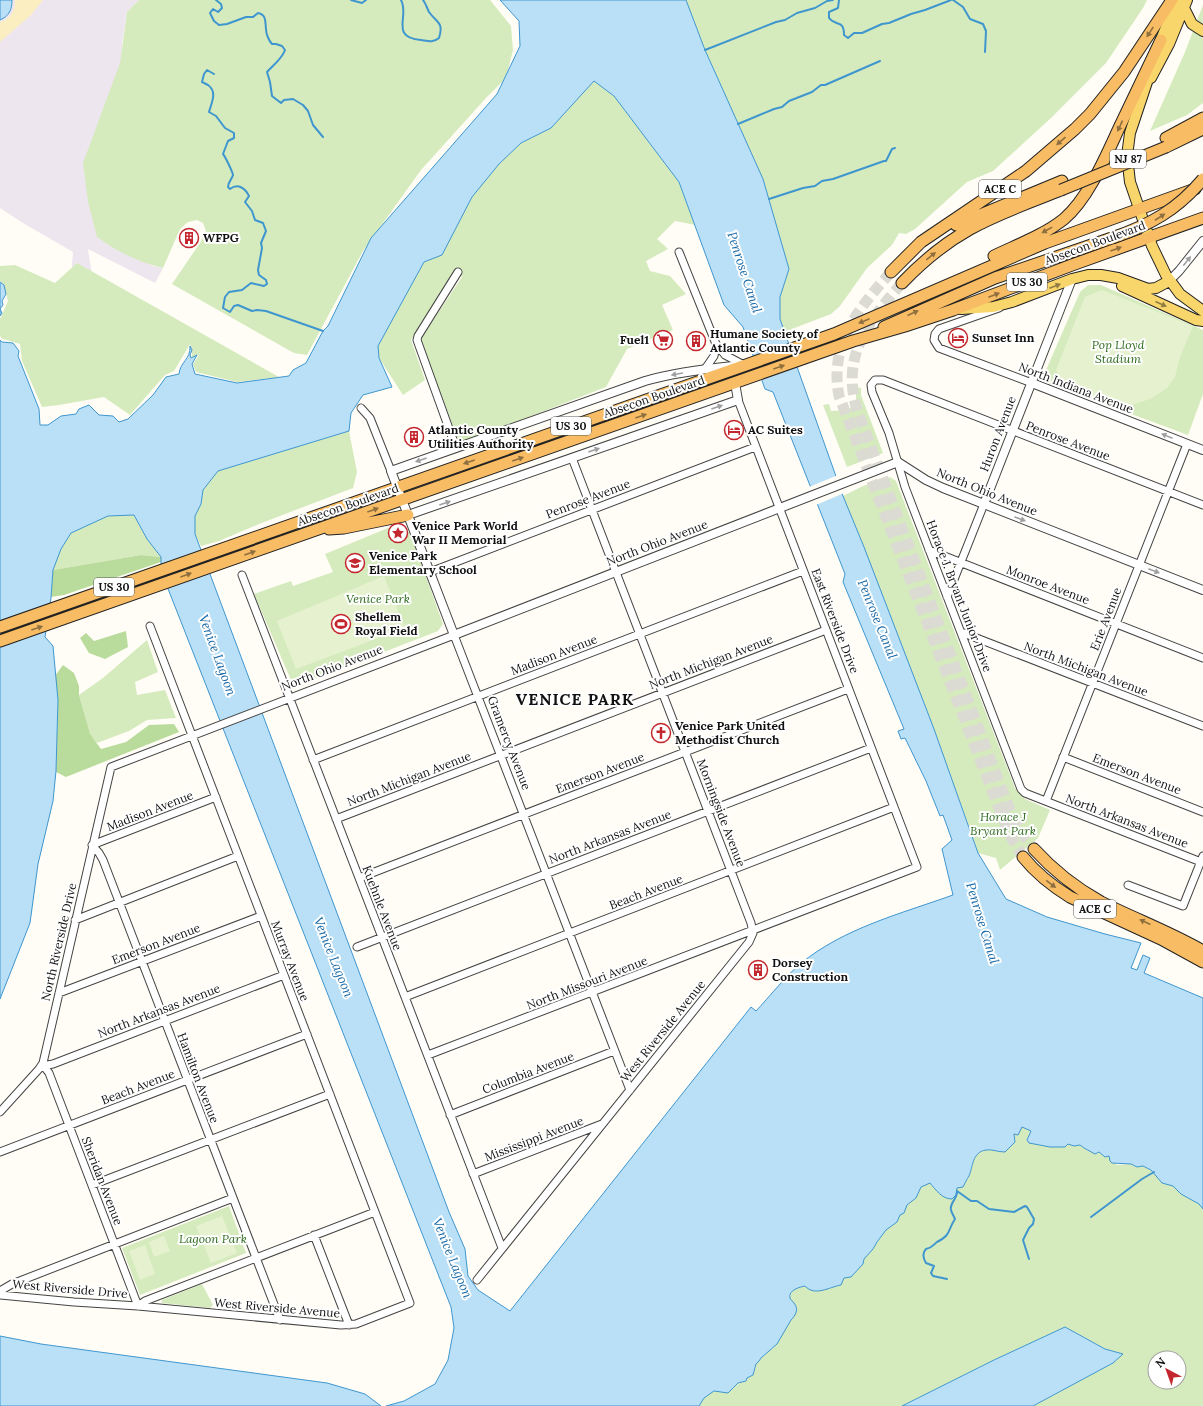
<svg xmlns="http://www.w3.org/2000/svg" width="1203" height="1406" font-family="Lora,serif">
	<rect width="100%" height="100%" fill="#fffdf5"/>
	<!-- industrial -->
	<path fill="#eee6ef" d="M0,0H139L127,12L122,44L150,265L163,268L155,283L88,249L108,380H81L72,264L73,252L23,223L0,208Z"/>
	<!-- green -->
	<path fill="#d5ebbd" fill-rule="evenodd" d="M139,0H490L511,26L513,50L506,78L486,98L421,170L363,251L307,355L294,353L172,284L200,243L206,231L203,223L197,220L188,222L180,229L163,268C138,262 118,252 97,237L88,202L83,163L120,63L127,12Z
		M686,0H1147L1143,8L1106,63L1051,118L993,171L967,182L915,229L906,234L899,233L892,245L867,268L840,306L831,314L784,332L780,319V297L789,269L763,179L705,50Z
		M1203,5V103L1187,115L1150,131L1185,52Z
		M594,81L614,96L679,182L695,225L675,221L657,239L668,249L646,261L650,271L670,276L686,294L662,305L673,330L627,349L606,387L516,422L459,442L420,340L462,277L458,270L411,340L425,380L403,395L379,358L378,346L424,262L442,254L472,197L499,164L521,143L551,128Z
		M77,263L279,377L237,382L196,372L193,364L199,355L192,358V350L190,344L174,371L165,375L130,415L104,397L59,405L42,407L22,361L20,344L3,339L0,336V319L8,301L4,285L0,281V266L15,265L55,283Z
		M1088,285H1101L1203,330V394L1188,435L1045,382L1043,377L1080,292Z
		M856,387L861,388V395L883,453L847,467L823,405L829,404L831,411L849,410L856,399Z
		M349,431L357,472L353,488L259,524L219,541L201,546L195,534V516L201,504L203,490L218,471Z
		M890,477L896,481L1015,788L1025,799L1050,810L1038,838L1000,870L996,858L978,853L971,831L843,496L863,486Z
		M134,515L147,539L161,557L141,555L53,570L61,549L71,533L108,516Z
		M388,528H406L412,538L443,624L438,631L294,687L254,594L291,581L293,586L333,572L325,554Z
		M147,640L158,672L135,682L137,695L165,690L176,718L147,720L129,731L97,743L90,735L79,695L103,678Z
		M1022,1127L1031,1130L1027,1140L1029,1143C1044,1144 1052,1151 1068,1144L1074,1146L1080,1145L1084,1148L1095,1154L1099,1152L1105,1157L1109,1156L1117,1165L1131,1164L1136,1167L1143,1166L1151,1170L1162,1182L1173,1186L1181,1194L1199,1204L1203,1209V1406H1033L1113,1363L1122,1354L1105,1349L1065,1327L994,1360L902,1406H699C701,1400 710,1390 718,1391C722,1391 726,1394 730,1391C736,1387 737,1382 746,1381L747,1378L751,1376L756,1367L755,1364L759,1361L761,1358L774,1347L791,1320C801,1311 794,1306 790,1298C791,1289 798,1287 806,1286L808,1289L841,1285L844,1278L851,1277L863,1264L864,1259L873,1249L877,1242L886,1230L897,1222L900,1215L904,1212L907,1205L916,1198L921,1187L930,1183L942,1196L958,1187H962C965,1184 969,1178 970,1173C973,1165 974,1152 985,1150C992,1149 998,1152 1005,1152L1015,1142L1014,1134ZM1155,1358H1179V1382H1155Z
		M229,1206L246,1253L140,1295L122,1248Z
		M202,1284L213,1305L210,1308L162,1303V1300L164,1299Z"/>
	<!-- forest -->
	<path fill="#b9dc9c" d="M141,555L161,557V562L64,595L51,597L53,570Z
		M126,631L128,647L105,659L89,653L80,638L86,633L94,641Z
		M63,665L74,673L79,686V695L90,734L101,749L126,742L149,725L174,724L179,732L66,777L56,772L58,700L55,676Z"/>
	<!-- sand -->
	<path fill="#fbeec1" d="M15,0H43L31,15L0,42V22C11,19 15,11 15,0Z"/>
	<!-- pitch -->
	<path fill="#e6f2cf" d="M1102,290L1193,326L1180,357L1175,377L1167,388L1152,398L1124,408L1062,385L1056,370L1085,297Z
		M384,576L405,628L296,669L277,621Z
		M222,1216L237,1253L211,1263L196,1226Z
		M164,1236L170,1251L154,1257L149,1242Z
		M145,1245L155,1274L140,1280L129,1251Z"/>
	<!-- water -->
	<path fill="#b9e0f7" stroke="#3f96cf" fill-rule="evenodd" d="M0,0H12C12,10 9,16 0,20Z
		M500,0H686L705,50L763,179L789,269L780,297V319L843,496L864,547L934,729L978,853L1006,899L1047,917L1105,934L1141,943L1131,968L1137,970L1143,955L1150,958L1144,973L1203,998V1209L1199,1204L1181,1194L1173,1186L1162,1183L1151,1170L1143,1166L1137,1167L1131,1164L1112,1163L1110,1161L1109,1156L1105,1157L1099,1152L1095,1154L1084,1148L1080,1145L1074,1146L1068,1144L1065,1147H1050L1029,1143L1027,1140L1031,1131L1022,1127L1018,1135L1014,1134L1015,1142L1005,1152C998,1152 992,1149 986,1150C972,1152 973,1167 969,1176C967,1179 965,1183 963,1187L957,1188L956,1195L952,1199C942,1199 936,1190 930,1183L921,1187L916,1198L907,1205L904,1213L900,1215L897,1222L886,1230L877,1242L873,1249L864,1259L863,1264L851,1277L844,1278L841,1285C829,1287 815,1297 805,1286C800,1287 788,1290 790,1298C791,1301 793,1301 794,1303C799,1309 796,1315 791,1320L777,1344L761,1358L759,1361L756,1364L753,1375L747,1378L746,1381L738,1383L728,1393L714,1391L704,1398L699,1406H386L404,1401L435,1384L448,1360L454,1328L451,1307L161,571V557L147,539L134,515L108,516L71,533L61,549L53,570L51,598L45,637L53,646L58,700L56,771L53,801L38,864L30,923L0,999V340L2,342L13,343L19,351L18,356L39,409L40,425H48L61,416L76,414L79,409L89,405L99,415L113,416L119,422L128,419L153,395L166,377L179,374C180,362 191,359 190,346L192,350L190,355L191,358L197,355L192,364L195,374L237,383L289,376L293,370L306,363L323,331L328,326L371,238L497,94L520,46L519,21ZM594,81L614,96L679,182L724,305L743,327L765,389L773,392L845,574L843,582L904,729L898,731L901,739L905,738L926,781L940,816L943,815L952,840L942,849L953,895C900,914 844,928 800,964C785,977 770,996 756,1011L751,1007L510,1311L478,1290L468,1276L465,1249L449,1212L195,534V516L201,504L203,490L218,471L349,431L351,413L363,395L392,387L379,358L378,346L424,262L442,255L472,197L499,164L521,143L551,128Z
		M0,282L4,285L6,294L2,301L3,305L0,309L2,313L0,316Z
		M1065,1327L1105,1349L1123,1354L1113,1363L1033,1406H902L994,1360Z
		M0,1336L41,1344L327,1383L365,1394L381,1406H0Z"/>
	<!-- pier -->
	<path fill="#fffdf5" d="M838,475L844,493L816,505L809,487Z"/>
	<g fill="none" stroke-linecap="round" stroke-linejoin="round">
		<!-- stream -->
		<path stroke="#3f96cf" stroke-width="2" d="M216,0L221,4L222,8L218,12L213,9L210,13L214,21L219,25L227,24L246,17H253L258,13C267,15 265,22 266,29C266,34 269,41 272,44H276L282,46L285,50C282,59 273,65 267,72L270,82L272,96L281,103L284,100L293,99L303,105L308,111L313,125L323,137
			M351,0L362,3L366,0
			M401,0C410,16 389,37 421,40C428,41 433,43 439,38C444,22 437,23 429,12C427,8 426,4 423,0
			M839,0L838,8L829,12V18C836,27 844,19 844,35L848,38L854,33H862L882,24L889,23L911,14L925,10L951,0
			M953,0L963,7L970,19L983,24L986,31L985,52
			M705,50L776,22L785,20L797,13L815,8L827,1L833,0
			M214,74L207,70L204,74L202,82C204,83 206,84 208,85C218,92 211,104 209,112L216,116L225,128L234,133V138L228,141L223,154C225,156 233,173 233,175C232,179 228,182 228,187L230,189C238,183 245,188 249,196L245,202L252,211L255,220L263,223L266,231L261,243L262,248L258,270L259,275L266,280L267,284L264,286L251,283L242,290L229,292L225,297L223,308L230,312L234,306L238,305L252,311L257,310L266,311L323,331
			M738,124L774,109L782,107L789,101L812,92L821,85H825L880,61
			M769,199L803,188L815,186L822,181L833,179L884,161H886L892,149L895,148
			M957,1191L971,1201H977L989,1209L1014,1212L1025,1206L1027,1207L1034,1219L1033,1224L1029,1228L1023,1240L1029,1259
			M1091,1217L1142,1179L1154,1172
			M947,1279L933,1276L931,1273L934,1266L926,1263C923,1258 922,1253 926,1249C932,1248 933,1245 937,1242C952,1234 947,1231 955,1219C954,1216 952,1214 951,1210C949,1204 957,1199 957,1192"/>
		<!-- trunk-tunnel -->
		<path stroke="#dbdad3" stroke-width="11" stroke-dasharray="11 5.5" stroke-linecap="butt" d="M891,272C858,309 829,344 839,396L1004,821L1012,839L1023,857
			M902,283C866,324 839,359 859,416L1009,808L1022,833L1034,849"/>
		<defs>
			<path id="minor" d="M679,252L716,344L725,355L744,365
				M999,308L939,329L935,334L934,340L939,348L1032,383
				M705,369L714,356L716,344
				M361,408L370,418L391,471
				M456,448L417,340L418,336L458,272
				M929,550L1203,658
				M430,572L755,447
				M242,575L502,1248
				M947,597L984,504
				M961,632L1203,726
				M1063,757L1203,812
				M313,760L803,571
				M216,797L92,845L99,853L103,860L280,1320
				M1046,801L1187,444
				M336,819L826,630
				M1201,862L1025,793L1021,789L905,487L889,433L872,392L871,385L875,380H883L1203,505
				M359,878L848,689
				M1128,885L1183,906L1203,856
				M75,920L238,856
				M357,947L871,748
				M59,993L261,916
				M405,997L894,807
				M428,1055L917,867L738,400
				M42,1066L46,1069L49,1073L138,1306
				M42,1066L53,1064L284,975
				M0,1112L39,1069L43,1063L111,767L454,635L630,1090
				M450,1115L614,1051
				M0,1152L307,1034
				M473,1174L602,1124
				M92,1185L330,1094
				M314,1235L349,1325
				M477,1280L749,942L753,933L751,923L572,458
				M0,1291L12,1284L233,1198
				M0,1295L74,1302L138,1306L341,1325L356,1324L410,1303L150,626
				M138,1306L145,1301L375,1212"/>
			<path id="tertiary" d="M1169,281L1179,271L1203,241
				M733,366C703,369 673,373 645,381L391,471L454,635L898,462L926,480L943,488L1203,590
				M1032,383L1203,450
				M984,504L1072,279
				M408,515L738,400L735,383"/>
			<path id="primary" d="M1184,8L1192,24L1203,31
				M1158,47L1177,0
				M1151,70L1130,133L1127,156L1130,182L1152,246L1166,275L1180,294L1203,311
				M1151,78L1169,44L1187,0
				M1122,286L1196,320L1203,321
				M961,309L993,307L1012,302L1072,279L1088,275H1101L1118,278L1148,289L1156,288L1169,281"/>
			<path id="trunk" d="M1166,138L1203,118
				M1166,147L1203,129
				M956,225L1062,181
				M994,256C1017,245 1044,235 1064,219C1088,199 1106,156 1119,128C1133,99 1147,69 1161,40
				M891,272L921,242L1026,171L1075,129L1090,114L1124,72L1172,0
				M902,283C922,262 945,243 970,229C999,213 1031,202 1061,190
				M884,327L995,278L1112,238
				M329,529L344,528L408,515
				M0,627L834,334L1045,243L1195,189
				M0,641L853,341L905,326L953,310L1072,265L1203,218
				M1034,849C1053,870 1076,888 1101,902C1135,919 1170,932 1203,951
				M1023,857C1036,873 1052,886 1070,897L1161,939L1203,962"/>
		</defs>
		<!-- minor casing -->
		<use href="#minor" stroke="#444" stroke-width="9"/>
		<!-- tertiary casing -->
		<use href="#tertiary" stroke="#444" stroke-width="10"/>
		<!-- primary casing -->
		<use href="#primary" stroke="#222" stroke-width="12"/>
		<!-- trunk casing -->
		<use href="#trunk" stroke="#222" stroke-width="13"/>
		<!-- minor -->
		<use href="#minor" stroke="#fff" stroke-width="7"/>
		<!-- tertiary -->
		<use href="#tertiary" stroke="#fff" stroke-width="8"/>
		<!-- primary -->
		<use href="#primary" stroke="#f9d66b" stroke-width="10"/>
		<!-- trunk -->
		<use href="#trunk" stroke="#f7bc64" stroke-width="11"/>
		<defs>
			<path id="trunk-bridge" d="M1061,190L1166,147
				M1112,238C1150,225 1177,210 1203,179"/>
		</defs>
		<!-- trunk-bridge casing -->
		<use href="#trunk-bridge" stroke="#222" stroke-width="13" stroke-linecap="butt"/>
		<!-- trunk-bridge -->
		<use href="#trunk-bridge" stroke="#f7bc64" stroke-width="11"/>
	</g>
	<!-- one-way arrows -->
	<defs><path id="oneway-solid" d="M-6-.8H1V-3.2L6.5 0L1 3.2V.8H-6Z"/></defs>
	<g fill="#906f3f">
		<use href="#oneway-solid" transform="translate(1150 32) rotate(123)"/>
		<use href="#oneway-solid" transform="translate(1120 126) rotate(115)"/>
		<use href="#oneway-solid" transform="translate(1061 141) rotate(139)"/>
		<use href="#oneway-solid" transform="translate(1160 217) rotate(-33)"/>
		<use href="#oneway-solid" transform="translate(1047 230) rotate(151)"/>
		<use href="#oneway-solid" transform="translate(1116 249) rotate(-20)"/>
		<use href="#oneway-solid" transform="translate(931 256) rotate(-39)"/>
		<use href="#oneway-solid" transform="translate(994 295) rotate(-21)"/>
		<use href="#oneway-solid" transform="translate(913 313) rotate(-24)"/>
		<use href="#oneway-solid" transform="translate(864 321) rotate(157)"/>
		<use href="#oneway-solid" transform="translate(779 367) rotate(-19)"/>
		<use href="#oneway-solid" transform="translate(641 416) rotate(-19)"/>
		<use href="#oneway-solid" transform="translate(518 459) rotate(-19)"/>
		<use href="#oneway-solid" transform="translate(469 462) rotate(161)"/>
		<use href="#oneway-solid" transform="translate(373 510) rotate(-20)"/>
		<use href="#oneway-solid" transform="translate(250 553) rotate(-19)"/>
		<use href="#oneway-solid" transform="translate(186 575) rotate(-20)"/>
		<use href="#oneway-solid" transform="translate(37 628) rotate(-19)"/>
		<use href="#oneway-solid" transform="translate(1051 884) rotate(37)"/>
		<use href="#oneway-solid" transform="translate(1145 922) rotate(-155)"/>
	</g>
	<g fill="#a0a0a0">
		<use href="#oneway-solid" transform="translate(1187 261) rotate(-52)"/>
		<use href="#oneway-solid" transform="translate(677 374) rotate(170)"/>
		<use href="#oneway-solid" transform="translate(717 407) rotate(-19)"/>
		<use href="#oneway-solid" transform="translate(1167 436) rotate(-158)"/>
		<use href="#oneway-solid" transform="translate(594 450) rotate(-19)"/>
		<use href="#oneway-solid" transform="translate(421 460) rotate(161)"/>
		<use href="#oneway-solid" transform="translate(445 503) rotate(-19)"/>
		<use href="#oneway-solid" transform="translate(1020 519) rotate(21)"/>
		<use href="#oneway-solid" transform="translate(1154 571) rotate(21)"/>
	</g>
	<g fill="#917d42">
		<use href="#oneway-solid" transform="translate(1055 286) rotate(-21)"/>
		<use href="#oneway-solid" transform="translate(1161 304) rotate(24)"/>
	</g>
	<!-- icons -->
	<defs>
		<symbol id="building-ring" viewBox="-11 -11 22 22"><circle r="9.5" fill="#fff" stroke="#c4262e" stroke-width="1.5"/><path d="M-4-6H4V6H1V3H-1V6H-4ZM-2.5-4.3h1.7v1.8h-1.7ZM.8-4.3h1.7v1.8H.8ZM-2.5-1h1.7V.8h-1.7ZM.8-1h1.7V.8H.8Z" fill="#c4262e"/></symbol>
		<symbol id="hotel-ring" viewBox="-11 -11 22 22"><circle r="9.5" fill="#fff" stroke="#c4262e" stroke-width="1.5"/><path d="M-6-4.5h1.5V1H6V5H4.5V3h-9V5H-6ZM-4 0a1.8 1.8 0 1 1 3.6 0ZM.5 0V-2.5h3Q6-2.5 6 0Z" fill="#c4262e"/></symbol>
		<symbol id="supermarket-ring" viewBox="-11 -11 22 22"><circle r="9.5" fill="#fff" stroke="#c4262e" stroke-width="1.5"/><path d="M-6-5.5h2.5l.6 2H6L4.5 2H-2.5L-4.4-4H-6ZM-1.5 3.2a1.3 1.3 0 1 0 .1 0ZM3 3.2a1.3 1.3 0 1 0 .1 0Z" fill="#c4262e"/></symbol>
		<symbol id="sight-ring" viewBox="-11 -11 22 22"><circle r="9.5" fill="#fff" stroke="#c4262e" stroke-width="1.5"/><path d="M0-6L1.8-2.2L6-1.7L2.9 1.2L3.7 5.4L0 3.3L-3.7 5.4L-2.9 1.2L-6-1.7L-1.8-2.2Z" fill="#c4262e"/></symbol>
		<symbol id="school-ring" viewBox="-11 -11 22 22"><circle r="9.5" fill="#fff" stroke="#c4262e" stroke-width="1.5"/><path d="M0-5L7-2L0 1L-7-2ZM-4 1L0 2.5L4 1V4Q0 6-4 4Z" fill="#c4262e"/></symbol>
		<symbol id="stadium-ring" viewBox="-11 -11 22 22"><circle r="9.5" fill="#fff" stroke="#c4262e" stroke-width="1.5"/><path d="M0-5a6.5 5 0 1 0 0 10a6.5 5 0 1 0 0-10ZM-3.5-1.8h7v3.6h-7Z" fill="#c4262e"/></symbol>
		<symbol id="church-ring" viewBox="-11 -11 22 22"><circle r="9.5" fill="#fff" stroke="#c4262e" stroke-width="1.5"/><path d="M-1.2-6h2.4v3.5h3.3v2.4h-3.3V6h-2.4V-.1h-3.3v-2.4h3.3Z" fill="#c4262e"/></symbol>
	</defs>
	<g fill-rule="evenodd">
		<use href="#building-ring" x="178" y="227" width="22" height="22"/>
		<use href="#hotel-ring" x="947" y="327" width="22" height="22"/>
		<use href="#supermarket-ring" x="652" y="329" width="22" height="22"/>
		<use href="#building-ring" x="685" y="330" width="22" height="22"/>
		<use href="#hotel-ring" x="723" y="419" width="22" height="22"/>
		<use href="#building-ring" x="403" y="426" width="22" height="22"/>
		<use href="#sight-ring" x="387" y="522" width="22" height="22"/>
		<use href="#school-ring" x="344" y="552" width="22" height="22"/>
		<use href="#stadium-ring" x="330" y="613" width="22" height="22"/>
		<use href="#church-ring" x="650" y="722" width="22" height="22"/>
		<use href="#building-ring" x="747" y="959" width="22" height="22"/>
	</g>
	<g text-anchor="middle" stroke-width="4" stroke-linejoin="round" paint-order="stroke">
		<!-- shield labels -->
		<g fill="#fff" stroke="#585858" stroke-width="1">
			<rect x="1110" y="150" width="36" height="18" rx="3"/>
			<rect x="979" y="180" width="42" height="18" rx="3"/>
			<rect x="1007" y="273" width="40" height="18" rx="3"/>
			<rect x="551" y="417" width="40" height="18" rx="3"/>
			<rect x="94" y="578" width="40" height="18" rx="3"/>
			<rect x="1074" y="900" width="42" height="18" rx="3"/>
		</g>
		<g font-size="11" font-weight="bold" fill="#111">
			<text x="1128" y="163">NJ 87</text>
			<text x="1000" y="193">ACE C</text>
			<text x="1027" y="286">US 30</text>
			<text x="571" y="430">US 30</text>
			<text x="114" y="591">US 30</text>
			<text x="1095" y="913">ACE C</text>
		</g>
		<!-- poi labels -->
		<g font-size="12" font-weight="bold" fill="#111" stroke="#fff" text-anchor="start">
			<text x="203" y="242">WFPG</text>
			<text x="710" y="338">Humane Society of<tspan x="710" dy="14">Atlantic County</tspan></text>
			<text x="972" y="342">Sunset Inn</text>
			<text x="649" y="344" text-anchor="end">Fuel1</text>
			<text x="428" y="434">Atlantic County<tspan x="428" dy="14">Utilities Authority</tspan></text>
			<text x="748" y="434">AC Suites</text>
			<text x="412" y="530">Venice Park World<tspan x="412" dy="14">War II Memorial</tspan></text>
			<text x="369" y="560">Venice Park<tspan x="369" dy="14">Elementary School</tspan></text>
			<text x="355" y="621">Shellem<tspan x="355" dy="14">Royal Field</tspan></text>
			<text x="675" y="730">Venice Park United<tspan x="675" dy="14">Methodist Church</tspan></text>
			<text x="772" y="967">Dorsey<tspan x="772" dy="14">Construction</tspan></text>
		</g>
		<!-- street labels -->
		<g font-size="12" fill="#111" stroke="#fff">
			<text transform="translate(1095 243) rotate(-20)" y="4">Absecon Boulevard</text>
			<text transform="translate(1076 388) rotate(21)" y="4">North Indiana Avenue</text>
			<text transform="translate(654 397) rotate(-19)" y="4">Absecon Boulevard</text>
			<text transform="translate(998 434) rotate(-69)" y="4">Huron Avenue</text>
			<text transform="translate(1068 441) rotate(21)" y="4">Penrose Avenue</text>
			<text transform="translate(987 492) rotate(22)" y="4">North Ohio Avenue</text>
			<text transform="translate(588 499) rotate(-21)" y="4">Penrose Avenue</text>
			<text transform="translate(348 505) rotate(-19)" y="4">Absecon Boulevard</text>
			<text transform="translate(657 543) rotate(-21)" y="4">North Ohio Avenue</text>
			<text transform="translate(1048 585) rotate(21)" y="4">Monroe Avenue</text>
			<text transform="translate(959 596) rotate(69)" y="4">Horace J. Bryant Junior Drive</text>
			<text transform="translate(1106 619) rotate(-69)" y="4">Erie Avenue</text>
			<text transform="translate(835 621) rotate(69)" y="4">East Riverside Drive</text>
			<text transform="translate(554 655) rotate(-21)" y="4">Madison Avenue</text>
			<text transform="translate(711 662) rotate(-21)" y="4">North Michigan Avenue</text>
			<text transform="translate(332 668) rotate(-21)" y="4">North Ohio Avenue</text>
			<text transform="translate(1086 669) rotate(21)" y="4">North Michigan Avenue</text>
			<text transform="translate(509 743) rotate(69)" y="4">Gramercy Avenue</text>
			<text transform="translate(600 773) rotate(-21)" y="4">Emerson Avenue</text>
			<text transform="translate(1137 774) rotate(21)" y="4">Emerson Avenue</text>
			<text transform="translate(409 779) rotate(-21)" y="4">North Michigan Avenue</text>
			<text transform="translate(150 811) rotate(-21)" y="4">Madison Avenue</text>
			<text transform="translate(721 813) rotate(69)" y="4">Morningside Avenue</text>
			<text transform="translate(1127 821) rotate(21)" y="4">North Arkansas Avenue</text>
			<text transform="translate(610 837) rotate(-21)" y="4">North Arkansas Avenue</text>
			<text transform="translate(646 892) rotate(-21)" y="4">Beach Avenue</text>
			<text transform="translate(382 908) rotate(69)" y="4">Kuehnle Avenue</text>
			<text transform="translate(59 942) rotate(-77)" y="4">North Riverside Drive</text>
			<text transform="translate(156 944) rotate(-21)" y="4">Emerson Avenue</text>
			<text transform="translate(290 961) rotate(69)" y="4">Murray Avenue</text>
			<text transform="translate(587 983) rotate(-21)" y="4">North Missouri Avenue</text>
			<text transform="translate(159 1011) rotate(-21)" y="4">North Arkansas Avenue</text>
			<text transform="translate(663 1031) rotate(-51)" y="4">West Riverside Avenue</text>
			<text transform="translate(528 1073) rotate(-21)" y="4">Columbia Avenue</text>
			<text transform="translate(198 1078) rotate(69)" y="4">Hamilton Avenue</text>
			<text transform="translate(138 1087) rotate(-21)" y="4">Beach Avenue</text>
			<text transform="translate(534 1139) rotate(-21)" y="4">Mississippi Avenue</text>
			<text transform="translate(102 1181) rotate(69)" y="4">Sheridan Avenue</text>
			<text transform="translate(70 1289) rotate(5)" y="4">West Riverside Drive</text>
			<text transform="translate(277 1308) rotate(5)" y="4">West Riverside Avenue</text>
		</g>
		<!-- park labels -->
		<g font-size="12" font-style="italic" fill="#2f6b1f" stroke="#fff">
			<text x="1118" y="349">Pop Lloyd<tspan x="1118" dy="14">Stadium</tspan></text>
			<text x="378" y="603">Venice Park</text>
			<text x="1003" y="821">Horace J<tspan x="1003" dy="14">Bryant Park</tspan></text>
			<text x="213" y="1243">Lagoon Park</text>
		</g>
		<!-- water labels -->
		<g font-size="13" font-style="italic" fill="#1768a6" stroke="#fff">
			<text transform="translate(745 272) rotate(72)" y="5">Penrose Canal</text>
			<text transform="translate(878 619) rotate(68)" y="5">Penrose Canal</text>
			<text transform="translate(218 655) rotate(70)" y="5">Venice Lagoon</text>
			<text transform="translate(983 923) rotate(73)" y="5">Penrose Canal</text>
			<text transform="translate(334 957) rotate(68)" y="5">Venice Lagoon</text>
			<text transform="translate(453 1258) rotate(68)" y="5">Venice Lagoon</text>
		</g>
		<!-- district labels -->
		<g font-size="16" font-weight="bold" letter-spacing="1" fill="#111" stroke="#fff">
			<text x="575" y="705">VENICE PARK</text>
		</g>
	</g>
	<!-- north arrow -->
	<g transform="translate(1167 1370) rotate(319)"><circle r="19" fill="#ffffff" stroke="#a0a0a0"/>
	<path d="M0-3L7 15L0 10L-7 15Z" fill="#c4262e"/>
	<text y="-6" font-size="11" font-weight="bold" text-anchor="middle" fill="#111111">N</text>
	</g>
</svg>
